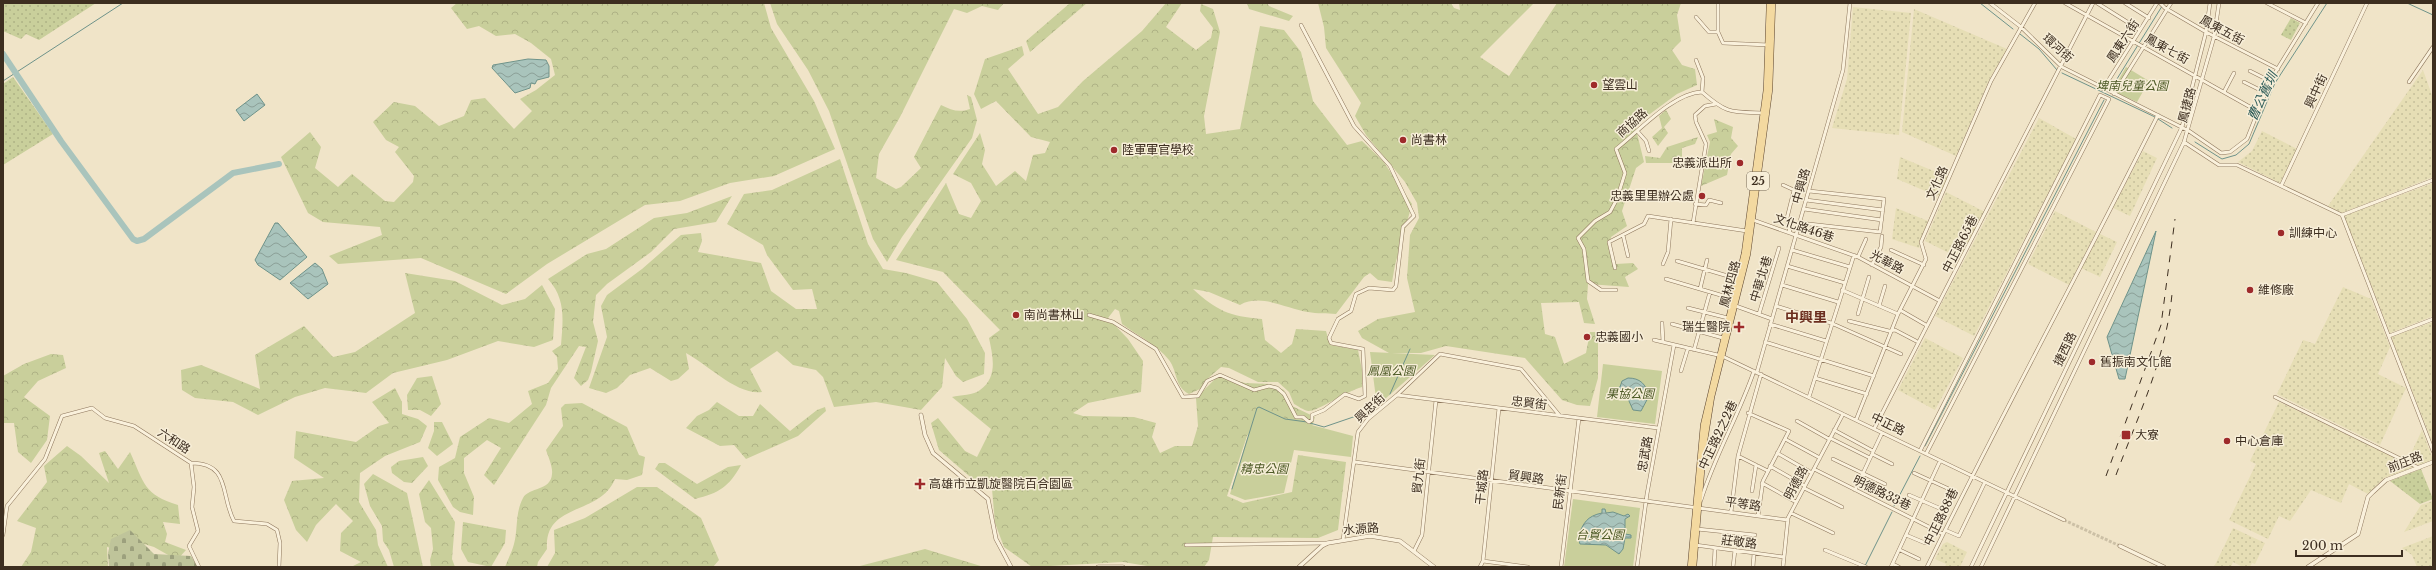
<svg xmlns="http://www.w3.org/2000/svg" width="2436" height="570" font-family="'Libre Baskerville','Noto Sans TC',serif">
	<defs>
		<pattern id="farmland-dots" width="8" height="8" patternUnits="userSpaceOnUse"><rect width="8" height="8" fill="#e6deb5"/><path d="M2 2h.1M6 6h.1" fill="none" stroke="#c6bf9b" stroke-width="1.8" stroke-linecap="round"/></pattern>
		<pattern id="grass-dots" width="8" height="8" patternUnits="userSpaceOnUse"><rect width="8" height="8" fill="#c9cf9b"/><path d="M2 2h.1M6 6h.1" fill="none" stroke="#aeb285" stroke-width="1.8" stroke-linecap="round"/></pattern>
		<pattern id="forest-crowns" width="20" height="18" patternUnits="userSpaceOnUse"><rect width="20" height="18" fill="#c9cf9b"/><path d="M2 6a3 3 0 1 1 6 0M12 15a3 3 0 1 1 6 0" fill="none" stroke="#aeb285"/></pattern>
		<pattern id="cemetery-stones" width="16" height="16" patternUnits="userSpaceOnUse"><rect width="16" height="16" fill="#bfc49a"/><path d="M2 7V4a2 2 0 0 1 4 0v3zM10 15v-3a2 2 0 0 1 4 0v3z" fill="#9ca07d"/></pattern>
		<pattern id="water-waves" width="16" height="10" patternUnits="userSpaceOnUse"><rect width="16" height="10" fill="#a9c4bc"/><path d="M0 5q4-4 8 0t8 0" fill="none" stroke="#8ba098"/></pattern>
	</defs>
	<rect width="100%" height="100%" fill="#f0e4c8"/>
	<!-- farmland -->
	<path fill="url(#farmland-dots)" d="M1853,7L1911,13L1899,135L1832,128L1847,79Z
		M1914,9L2007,49L1990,78L1956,156L1902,132Z
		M2423,70L2433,98V177L2342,213L2328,206Z
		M2039,118L2076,139L1974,336L1935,316Z
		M2262,131L2297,149L2280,183L2238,162L2252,151Z
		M2143,151L2157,158L2130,216L2113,208Z
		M1900,157L1948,177L1941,194L1937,196L1897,179Z
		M2433,183V316L2390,333L2344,216Z
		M1946,192L1985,212L1961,259L1925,241Z
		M1896,208L1928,221L1919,248L1892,239Z
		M2055,211L2096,232L2069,285L2028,264Z
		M2100,234L2117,242L2100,277L2081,268Z
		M2343,287L2371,299L2390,347L2378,374L2406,388L2380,445L2277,394L2303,340L2315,344Z
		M2433,322V392L2430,393L2433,401V444L2391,337Z
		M1925,338L1963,358L1935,410L1898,390Z
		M2279,402L2414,467L2384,478L2368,494L2349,484L2341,503L2311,490L2290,521L2279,516L2268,539L2229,520L2256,464L2250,461Z
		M2422,430L2433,460L2419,465L2408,460Z
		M2433,501V521L2404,532L2421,505Z
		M2233,528L2265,543L2255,564L2252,563L2250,567H2243L2233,562L2231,567H2214Z
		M2433,536V567H2417L2412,555L2402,548Z
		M1947,542L1967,552L1960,567H1945L1946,564L1935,559L1943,544Z"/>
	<!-- grass -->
	<path fill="url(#grass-dots)" d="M3,3H96L39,40L26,34L21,39L3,31Z
		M2291,18L2300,23L2291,40L2281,35Z
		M13,77L53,134L3,165V84Z
		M2421,469L2433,499L2420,504L2390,481Z"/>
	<!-- forest -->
	<path fill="url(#forest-crowns)" d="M457,3H764L771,28L814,101L835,149L774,176L730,183L680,201L645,205L547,264L506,294L421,258L338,264L329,256L382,235L380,227L323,222L308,213L281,157L310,132L321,147L315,168L338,187L352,174L385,201L394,202L413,182L414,176L395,152L399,147L386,140L373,122L394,102L415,106L439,126L464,116L471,100L485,98L514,129L532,111L520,99L536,90L555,75L551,59L531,43L515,34L496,36L479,26L467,29L451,8Z
		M770,3H1004L998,10L982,6L967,13L954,9L900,117L879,154L876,178L896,189L901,187L921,168L914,157L941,105C951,110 959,113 970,109L967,95L971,97L977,120L972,138L902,237L887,262L873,239L829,111L808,70L777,24Z
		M1070,3H1087L1030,52L1026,41Z
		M1166,3H1182L1166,27L1196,50L1211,38L1213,28L1200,11L1201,4L1213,9L1220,32L1204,116L1206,134L1240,129L1260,26L1284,30L1301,52L1313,101L1347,145L1362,141L1383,161L1412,204L1395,265L1392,282L1378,280L1370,273L1364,277L1336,314C1327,313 1317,314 1308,312C1286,309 1261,293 1240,305L1209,292L1193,289C1217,311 1229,316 1262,319L1265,340L1281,353L1292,344L1296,329L1326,331L1330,345L1358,350L1362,370V387C1346,391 1317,412 1308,411C1303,410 1298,406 1294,404L1289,392L1278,382H1258L1229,368L1221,367L1205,381L1202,388L1189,394C1174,386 1178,372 1169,360C1157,345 1137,335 1122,324L1119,311L1115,309L1108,318L1128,339L1143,361L1141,392L1088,403L1073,413L1083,416L1134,417L1156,423L1152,437L1160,453L1175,446H1192L1198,426L1196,398L1218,376L1245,383L1270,384L1284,390L1290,405L1315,417L1309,436L1262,415L1247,436L1227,496L1243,503L1292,492L1298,455L1346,462L1338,530L1318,538L1213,537L1209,560L1204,567H1153L1123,562L1032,567L1004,547L995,523L992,489L975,481L939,450L931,423L938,418L965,451L977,457L991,429L952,397C960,395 974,395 980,390C998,377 993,357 989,338L1000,330L943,272L896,260L946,183L959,214L971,218L981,201L971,183L953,174L980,133L985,150L982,164L996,186L1015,171L1026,181L1033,155L1045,153L1050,142L1031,137L996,101L981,109L974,94L985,59L1022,46L1024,55L1008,69L1038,114L1058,107L1083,81L1142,31Z
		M1247,3H1267L1269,6L1293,16L1289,21L1249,9Z
		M1318,3H1451L1454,8L1460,10L1459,3H1534L1480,57L1509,76L1557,3H1681L1677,15L1681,41L1672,50L1682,65L1695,69L1697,85L1677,94L1635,125L1644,162L1636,168L1622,211L1627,226L1611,237L1610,249L1616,264L1633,263L1638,269L1625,277L1629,287L1588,284L1587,299L1595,324L1584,323L1579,302L1541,303L1545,334L1555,337L1564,364L1586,353L1590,332H1598V378L1590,406L1577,405L1562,400L1525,358L1446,346L1421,353H1389L1362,338L1358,331L1378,319L1415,312L1407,278L1410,235L1419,218L1417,203L1405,182L1366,135L1355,116L1361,103L1326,48L1324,27Z
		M1666,110L1671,119L1664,127L1668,133L1658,146L1652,137L1662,128L1659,116Z
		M1714,119L1733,127L1731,138L1738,146L1731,154L1727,175L1701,186L1710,142L1707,135L1717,132Z
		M1698,137L1695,144L1682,148V163H1646L1645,156L1660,158L1667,147Z
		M840,159L868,244L883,269L906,273L937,282L967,319L985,353L984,374L963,382L956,376L945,358L942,387L921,410L876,402L834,407L823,377L816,370L793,365L777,351L750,369L762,392C738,396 707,364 686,353L689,369L678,379L671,381L650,368L630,375L617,388L606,393L589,388L607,337L601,306L607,295L642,269L681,235L701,233L702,241L698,252L761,263L771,291L796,309H817L812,289L793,290L767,255L763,245L727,224L744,194L772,190Z
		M732,196L716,222L674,229L651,252L607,284L596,295L593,322L598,341L591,372L588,380L581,386L574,378L586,347L579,346L551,388L546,405L494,485L484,475L501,448L487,440L464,458V473L474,497L473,515L460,512L453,507L438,480L439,467L455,458L460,437L489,418L509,423L532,404L528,391L548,383L558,369L557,357L552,351L561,345C563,320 566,299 548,279L587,254L606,249L654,218L687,213Z
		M405,273L455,281L502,305L525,299L542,285L555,309L553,340L534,347L498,341L447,360L393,373L366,393L325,388L295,397L258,415L233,402L195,398L182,390L181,370L201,365L260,389L255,355L304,326L333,357L355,352L415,313Z
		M51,354L63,355L66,368L38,381L24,397L50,416L47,440L31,463L18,452L14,423H3V376L24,364Z
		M432,376L441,404L431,416L420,410H408L407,395L417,378Z
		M395,388L402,402V414L418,419L427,426L420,442L385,456L360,473L359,502L376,530L378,545L388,567H351L361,562L340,551L341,533L353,521L336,504L316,525L307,542L296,530L284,500L292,481L324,478L294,458L296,431L356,442L379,426L389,423L372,402Z
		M717,402L739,416H753L760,404L790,431L817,410L825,407L826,411L798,436L746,459L734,445L720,446L686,428L697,416L709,410Z
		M582,403L627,427L639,455L645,457L642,475L627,480L615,479C600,516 544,502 547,549L538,562L537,567H505C508,559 512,552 514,544C518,530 515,513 523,498C529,487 551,491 552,474C553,467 548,456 546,450L563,426L561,408L565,404Z
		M434,422H442L453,444L437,456L428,448L434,431Z
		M67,446L81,456L109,483L99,453L105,451L118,469L130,452C144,483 144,495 178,505L180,524L163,522L167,534L165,542L186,550L177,560L154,547L134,541L135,554L107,547L108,567H21L31,552L36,528L17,521L47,482L44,466Z
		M423,457L428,466L412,483L404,482L392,473L391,467L399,461Z
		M659,463H665L697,484L728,467L741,465C729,487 719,493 695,499L655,469Z
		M373,474L407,493L423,567H394L389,550L383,541L382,526L370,506L364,484Z
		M429,480L455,522L452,559L455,567H431L430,560L433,549L431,528L425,522L419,494Z
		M637,487H657L701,518L719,560L713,567H547L555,553L554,530L585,518Z
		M463,522L506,530L505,543L491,567L468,562L461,549Z
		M925,549L984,567H856Z"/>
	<!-- cemetery -->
	<path fill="url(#cemetery-stones)" d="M130,530L154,554L191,556L198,567H109L108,553L111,539Z"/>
	<!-- park -->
	<path fill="#c9cf9b" d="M2126,67L2149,81L2137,102L2112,91Z
		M1370,352L1435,355L1377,406Z
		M1603,364L1662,371L1655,424L1597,417Z
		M1257,406L1285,418L1353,436L1351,457L1294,450L1284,493L1245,500L1230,494Z
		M1573,499L1640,508L1633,567H1564Z"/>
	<!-- water -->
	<path fill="url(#water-waves)" stroke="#6f938a" d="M528,59L546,60L549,66V77L537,80L535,84L531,83L530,88L515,93L492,68L493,65Z
		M257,94L265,105L244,121L236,110Z
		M275,223H278L307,257L280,280L258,265L255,260Z
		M2156,231L2125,379H2119L2107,337Z
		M315,263L322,269L328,284L308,299L290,283Z
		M1628,378C1640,378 1646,384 1649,396L1641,411L1633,410L1625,392L1620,391L1611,394L1609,391L1620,387L1622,381Z
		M1602,509H1605L1606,513L1613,512L1624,516L1628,514L1630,516L1625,519V534L1631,535V538H1625L1623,549L1619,554L1606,545L1580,544L1578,537C1583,523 1587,516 1602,513Z"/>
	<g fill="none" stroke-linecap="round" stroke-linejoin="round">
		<!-- stream -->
		<path stroke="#6f938a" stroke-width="1" d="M1980,3L2013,29
			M2407,3L2433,15
			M2020,34L2039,49L2057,70
			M2062,73L2155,117L2172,128
			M3,81L123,3
			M2112,87L2164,3
			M2195,142L2222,159L2236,155L2249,144L2275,83L2327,3
			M1390,394L1410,349
			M1310,423L1324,427L1368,412
			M1925,446L2104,100
			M1232,489L1257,408L1259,407L1285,419L1307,422
			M1894,506L1920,456
			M1865,566L1892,512"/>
		<!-- river -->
		<path stroke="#a9c4bc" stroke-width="6" d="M3,54L61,141L133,239L137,241L144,239L233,173L279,164"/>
		<!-- minor-tunnel -->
		<path stroke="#ccc0a6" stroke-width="3" stroke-dasharray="3 1.5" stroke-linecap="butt" d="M2064,520L2120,546"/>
		<defs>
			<path id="minor" d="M1718,3V32L1723,43L1769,45
				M1990,3L2021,27L2062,67L2189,131L2221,153L2230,152L2247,139L2270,81L2318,3
				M2065,3L2259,112
				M2097,3L2140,30
				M2125,3L2149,18
				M2160,3L2165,8L2206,32L2278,69
				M2267,3L2306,23
				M1696,17L1709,32H1718
				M1696,60L1703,78L1702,92
				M2250,71L2270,81
				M2244,82L2266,93
				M2409,82L2433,47
				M2103,89L2157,3
				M2224,92L2234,73
				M2114,94L2171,3
				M1638,132L1646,141L1649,151
				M2184,142L2219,165H2237L2342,215L2433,451
				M1783,185L1794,190L1787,218L1790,233
				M2281,186L2367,3
				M1806,200L1883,210
				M1695,204L1706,205L1709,200L1721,203
				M1804,209L1882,220
				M2342,215L2433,180
				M1753,220L1858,257L1940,301
				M1693,223L1706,144L1696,122L1695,115L1705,106L1716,104
				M1800,223L1880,232L1884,199L1809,191
				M1623,235L1628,256
				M1792,250L1850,267
				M1891,250L1924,265
				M1858,257L1866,239
				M1677,261L1738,279
				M1663,264L1668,252L1671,219
				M1872,265L1881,247L1882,236
				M1787,266L1845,283
				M1615,268L1609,242L1644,224L1648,216L1747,231
				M1666,279L1734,299
				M1782,285L1838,302
				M1700,289L1707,260
				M1616,290H1601L1588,281L1584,249L1578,238L1595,221L1610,212L1617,199L1625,173L1616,149C1639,131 1673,93 1702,92C1727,114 1731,112 1763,113
				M1842,290L1898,314
				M1733,305L1772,319
				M1776,306L1831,323L1901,354
				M1879,306L1885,286
				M1688,308L1728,318
				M1900,310L1926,325
				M1759,314L1779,248
				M1858,314L1869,277
				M1089,315L1113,322L1156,349L1183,397L1198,396L1207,381L1220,375L1254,390L1269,386L1277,388L1284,394L1296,417H1303L1309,422L1312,420V415L1324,410L1345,394L1359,399L1365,396L1363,349L1331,343L1329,338L1338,319L1351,311L1356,294L1369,288L1393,290L1396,286L1403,227L1414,216L1390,166L1354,126L1301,25
				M1849,321L1889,331L1895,330L1916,341
				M1662,323L1663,342
				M1672,324L1723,338
				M1770,324L1826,341
				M2389,336L2433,319
				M1654,340L1722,356L2064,520
				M1765,342L1874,376
				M1694,350L1710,292
				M1681,371L1688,348
				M1757,372L1843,70L1850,3
				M1815,378L1867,394
				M1397,395L1658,428
				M1809,397L1854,255
				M2275,397L2419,468
				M1748,413L1789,431L1763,481L1758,516
				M1856,420L1898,314L1926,259L1921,242L1991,81L2035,3
				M1797,421L1829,439
				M1874,429L2093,3
				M1834,430L1873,451
				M1830,438L1870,458
				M1785,439L1820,458
				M1920,451L2100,95L2109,99L1926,454
				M1777,453L1812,473
				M1872,454L1892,464
				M1738,456L1768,471
				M1833,459L1885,484
				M1355,462L1788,520
				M191,463C231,463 220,495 234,521L267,524L277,530L280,543L279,567
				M1770,466L1805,486
				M1814,469L1943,534
				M1914,473L1949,489
				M1762,483L1796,502
				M1804,488L1842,507
				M1855,490L1882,433
				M1752,491L1756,465
				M1909,495L1939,508
				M1701,500C1715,455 1739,415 1754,371
				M1731,512L1738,456L1761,374
				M1791,513L1833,533
				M1697,529L1755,535
				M1945,530L1959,536L1985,482
				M3,535L7,506L45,459L62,416L92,408L105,418L134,426L191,463L194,487L192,507L198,531L189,546L199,567
				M1906,535L1925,543
				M1343,540L1358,432L1368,419L1397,395L1440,354L1521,369L1560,416
				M1186,545L1328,543
				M1695,545L1784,557
				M1825,550L1866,567
				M1900,550L1919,559
				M1414,551L1422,535L1436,400
				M1483,561L1528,567
				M1893,564L1899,567
				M1480,567L1483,561L1499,408
				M1561,567L1579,418
				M1637,567L1647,494L1674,345
				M1714,567L1715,548
				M1733,567L1735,550
				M1753,567L1754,553
				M1783,567L1788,518L1843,414
				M1891,567L1940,461
				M1927,567C2001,415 2083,266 2158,115
				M1971,567L2182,127L2206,32L2210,3
				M1981,567L2184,142L2214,37L2219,3"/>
			<path id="tertiary" d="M921,415L925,435L933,453L988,499L996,539L1011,567
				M2120,546L2164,567
				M1098,567H1123
				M1299,567L1322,546L1328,543L1370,536L1400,541L1434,567
				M2308,567L2358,534L2368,497L2373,492L2386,480L2433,462"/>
			<path id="primary" d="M1690,567L1703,425L1744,253L1766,89L1769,3
				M1694,567L1704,447L1712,397L1748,254L1770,90L1773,3"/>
		</defs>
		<!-- minor casing -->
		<use href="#minor" stroke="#8d765c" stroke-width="4"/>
		<!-- tertiary casing -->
		<use href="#tertiary" stroke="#8d765c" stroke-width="4.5"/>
		<!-- primary casing -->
		<use href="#primary" stroke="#5b4430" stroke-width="5.5"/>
		<!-- minor -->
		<use href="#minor" stroke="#faf1dc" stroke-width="3"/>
		<!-- tertiary -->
		<use href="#tertiary" stroke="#faf1dc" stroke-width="3.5"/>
		<!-- primary -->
		<use href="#primary" stroke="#f3d9a0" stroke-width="4.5"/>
		<!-- rail -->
		<path stroke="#3d2e20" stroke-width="1" stroke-dasharray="7 7" stroke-linecap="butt" d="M2116,475C2138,416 2166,358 2172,294
			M2106,476L2161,325L2175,219"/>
	</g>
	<!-- markers -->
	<g fill="#9e2a2b" stroke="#f7eed8" stroke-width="1.5">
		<circle cx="1594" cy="85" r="4"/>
		<circle cx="1403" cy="140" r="4"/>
		<circle cx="1114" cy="150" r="4"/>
		<circle cx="1740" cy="163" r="4"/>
		<circle cx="1702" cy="196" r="4"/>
		<circle cx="2281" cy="233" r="4"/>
		<circle cx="2250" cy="290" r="4"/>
		<circle cx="1016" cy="315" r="4"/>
		<path d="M1737 321h4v4h4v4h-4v4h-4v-4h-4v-4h4z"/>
		<circle cx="1587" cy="337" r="4"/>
		<circle cx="2092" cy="362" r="4"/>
		<rect x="2121" y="430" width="10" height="10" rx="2"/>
		<circle cx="2227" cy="441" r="4"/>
		<path d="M918 478h4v4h4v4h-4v4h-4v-4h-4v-4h4z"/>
	</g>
	<g text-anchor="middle" stroke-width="3" stroke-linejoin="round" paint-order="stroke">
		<!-- shield labels -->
		<rect fill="#f7eed8" stroke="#756857" stroke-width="1" x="1747" y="172" width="22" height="18" rx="3"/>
		<g font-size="11" font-weight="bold" fill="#3d2e20">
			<text x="1758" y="185">25</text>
		</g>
		<!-- street labels -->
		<g font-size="12" fill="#3d2e20" stroke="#f7eed8">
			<text transform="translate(2222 30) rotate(28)" y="4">鳳東五街</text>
			<text transform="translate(2123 41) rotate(-57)" y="4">鳳東六街</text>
			<text transform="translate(2058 48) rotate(42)" y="4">環河街</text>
			<text transform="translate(2167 49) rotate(29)" y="4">鳳東七街</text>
			<text transform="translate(2316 91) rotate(-65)" y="4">興中街</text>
			<text transform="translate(2187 105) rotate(-75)" y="4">鳳捷路</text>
			<text transform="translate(1632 123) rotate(-42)" y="4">商協路</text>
			<text transform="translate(1937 183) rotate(-66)" y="4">文化路</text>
			<text transform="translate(1801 186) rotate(-74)" y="4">中興路</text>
			<text transform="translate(1804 228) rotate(19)" y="4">文化路46巷</text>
			<text transform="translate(1960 244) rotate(-63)" y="4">中正路65巷</text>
			<text transform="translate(1887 262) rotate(28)" y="4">光華路</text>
			<text transform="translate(1761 279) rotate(-73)" y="4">中華北巷</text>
			<text transform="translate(1730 284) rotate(-75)" y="4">鳳林四路</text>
			<text transform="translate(2065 349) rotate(-64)" y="4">捷西路</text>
			<text transform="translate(1529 403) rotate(7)" y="4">忠貿街</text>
			<text transform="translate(1370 408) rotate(-43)" y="4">興忠街</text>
			<text transform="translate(1888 424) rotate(26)" y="4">中正路</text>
			<text transform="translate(1718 435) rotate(-65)" y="4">中正路2之2巷</text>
			<text transform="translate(174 441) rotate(33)" y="4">六和路</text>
			<text transform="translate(1645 454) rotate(-80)" y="4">忠武路</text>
			<text transform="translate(2405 462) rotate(-21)" y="4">前庄路</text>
			<text transform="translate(1419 476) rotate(-84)" y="4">貿九街</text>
			<text transform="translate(1526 477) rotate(8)" y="4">貿興路</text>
			<text transform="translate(1796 483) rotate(-62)" y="4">明德路</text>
			<text transform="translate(1482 487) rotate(-84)" y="4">干城路</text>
			<text transform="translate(1560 492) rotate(-83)" y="4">民新街</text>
			<text transform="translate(1882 493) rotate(26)" y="4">明德路33巷</text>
			<text transform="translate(1743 504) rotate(8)" y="4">平等路</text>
			<text transform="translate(1941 517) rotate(-64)" y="4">中正路88巷</text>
			<text transform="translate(1361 529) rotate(-4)" y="4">水源路</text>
			<text transform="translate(1739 542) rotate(7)" y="4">莊敬路</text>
		</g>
		<!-- poi labels -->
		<g font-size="12" fill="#3d2e20" stroke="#f7eed8" text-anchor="start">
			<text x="1602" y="89">望雲山</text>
			<text x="1411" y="144">尚書林</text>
			<text x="1122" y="154">陸軍軍官學校</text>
			<text x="1732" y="167" text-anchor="end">忠義派出所</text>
			<text x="1694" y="200" text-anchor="end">忠義里里辦公處</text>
			<text x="2289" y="237">訓練中心</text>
			<text x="2258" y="294">維修廠</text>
			<text x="1024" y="319">南尚書林山</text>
			<text x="1730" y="331" text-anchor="end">瑞生醫院</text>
			<text x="1595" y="341">忠義國小</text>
			<text x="2100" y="366">舊振南文化館</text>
			<text x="2135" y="439">大寮</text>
			<text x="2235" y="445">中心倉庫</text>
			<text x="929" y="488">高雄市立凱旋醫院百合園區</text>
		</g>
		<!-- park labels -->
		<g font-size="12" font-style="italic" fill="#4d5a26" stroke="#f7eed8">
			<text x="2132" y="90">埤南兒童公園</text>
			<text x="1391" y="375">鳳凰公園</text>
			<text x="1630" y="398">果協公園</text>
			<text x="1264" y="473">精忠公園</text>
			<text x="1600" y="539">台貿公園</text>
		</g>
		<!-- water labels -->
		<g font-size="13" font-style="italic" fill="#2f5d5a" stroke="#f7eed8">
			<text transform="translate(2262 96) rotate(-65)" y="5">曹公舊圳</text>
		</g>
		<!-- quarter labels -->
		<g font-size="14" font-weight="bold" fill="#6b2e1e" stroke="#f7eed8">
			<text x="1806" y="322">中興里</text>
		</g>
	</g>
	<!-- border -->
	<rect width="2436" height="570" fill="none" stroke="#3d2e20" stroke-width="8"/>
	<!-- scale -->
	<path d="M2296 550v6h106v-6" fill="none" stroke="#3d2e20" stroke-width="2"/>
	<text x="2302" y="550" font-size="12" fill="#3d2e20" stroke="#f7eed8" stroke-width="3" paint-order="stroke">200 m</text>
</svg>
